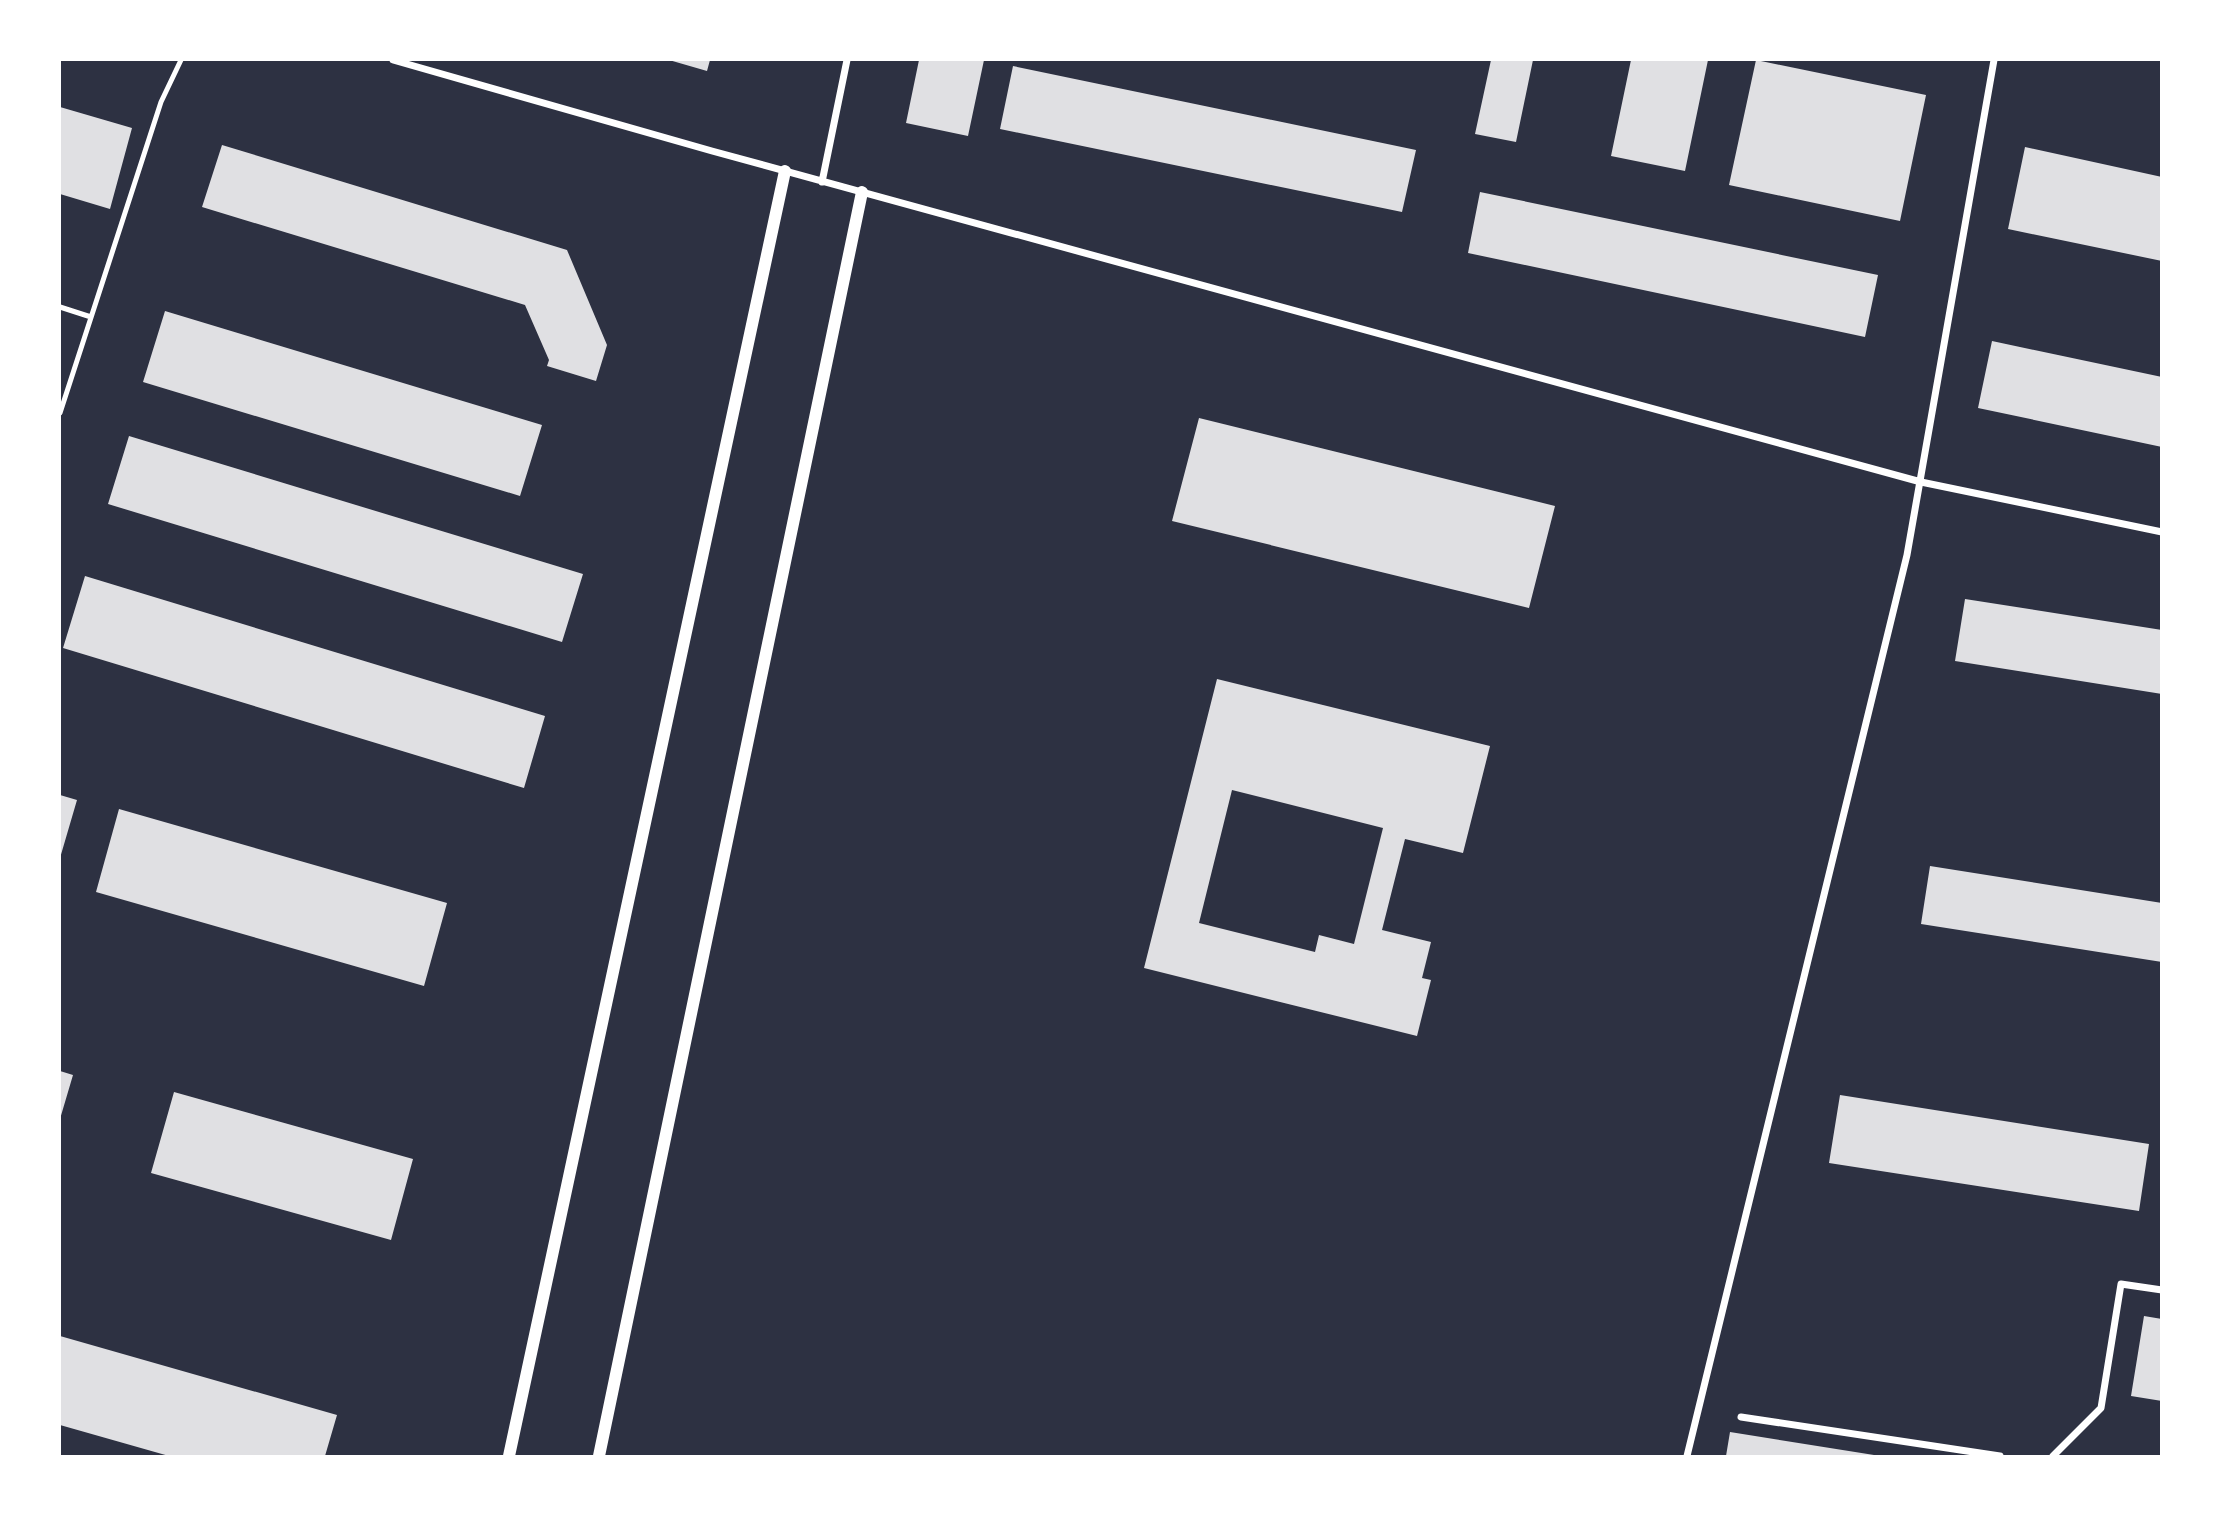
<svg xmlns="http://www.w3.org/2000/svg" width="2221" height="1516" font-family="'Open Sans',sans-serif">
	<rect width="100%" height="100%" fill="#2d3142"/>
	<!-- building -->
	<path fill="#e0e0e3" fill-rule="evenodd" d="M669,60H710L707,71Z
		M919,60H984L968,136L906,123Z
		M1491,60H1533L1516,142L1475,134Z
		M1631,60H1708L1685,171L1611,156Z
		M1756,60L1926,95L1900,221L1729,185Z
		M1013,66L1416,150L1402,212L1000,129Z
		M60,107L132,128L110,209L60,194Z
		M222,145L567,250L607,345L596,381L547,366L549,360L525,305L202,207Z
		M2025,147L2162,177V261L2008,229Z
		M1480,192L1878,275L1865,337L1468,253Z
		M165,311L542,425L520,496L143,382Z
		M1992,341L2162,377V447L1978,408Z
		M1199,418L1555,506L1529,608L1172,521Z
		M129,436L583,574L562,642L108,504Z
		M85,576L545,716L524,788L63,648Z
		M1965,599L2162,630V694L1955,661Z
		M1217,679L1490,746L1463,853L1405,839L1382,930L1431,942L1422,978L1431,980L1417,1036L1144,968ZM1232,790L1383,828L1354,944L1319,935L1315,952L1199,923Z
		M60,795L77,800L60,858Z
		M119,809L447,903L424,986L96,892Z
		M1930,866L2162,903V962L1921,924Z
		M60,1071L73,1075L60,1119Z
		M174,1092L413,1159L391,1240L151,1173Z
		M1840,1095L2149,1144L2139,1211L1829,1163Z
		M2144,1316L2162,1319V1401L2131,1396Z
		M60,1336L337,1415L325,1456H169L60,1425Z
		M1730,1432L1874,1455V1456H1726Z"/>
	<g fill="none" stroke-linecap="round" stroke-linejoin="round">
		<!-- service -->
		<path stroke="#fff" stroke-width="5" d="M60,307L91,317
			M60,413L161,102L181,60"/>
		<!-- minor -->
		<path stroke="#fff" stroke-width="7" d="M393,60L712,151L1921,482L2162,532
			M822,182L847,60
			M1741,1417L2000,1456
			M1687,1456L1907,555L1994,60
			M2053,1456L2101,1408L2121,1284L2162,1290"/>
		<!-- tertiary -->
		<path stroke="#fff" stroke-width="12" d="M509,1456L785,171
			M599,1456L862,192"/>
	</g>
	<!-- border -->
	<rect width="2221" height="1516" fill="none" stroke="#ffffff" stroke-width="122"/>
</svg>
